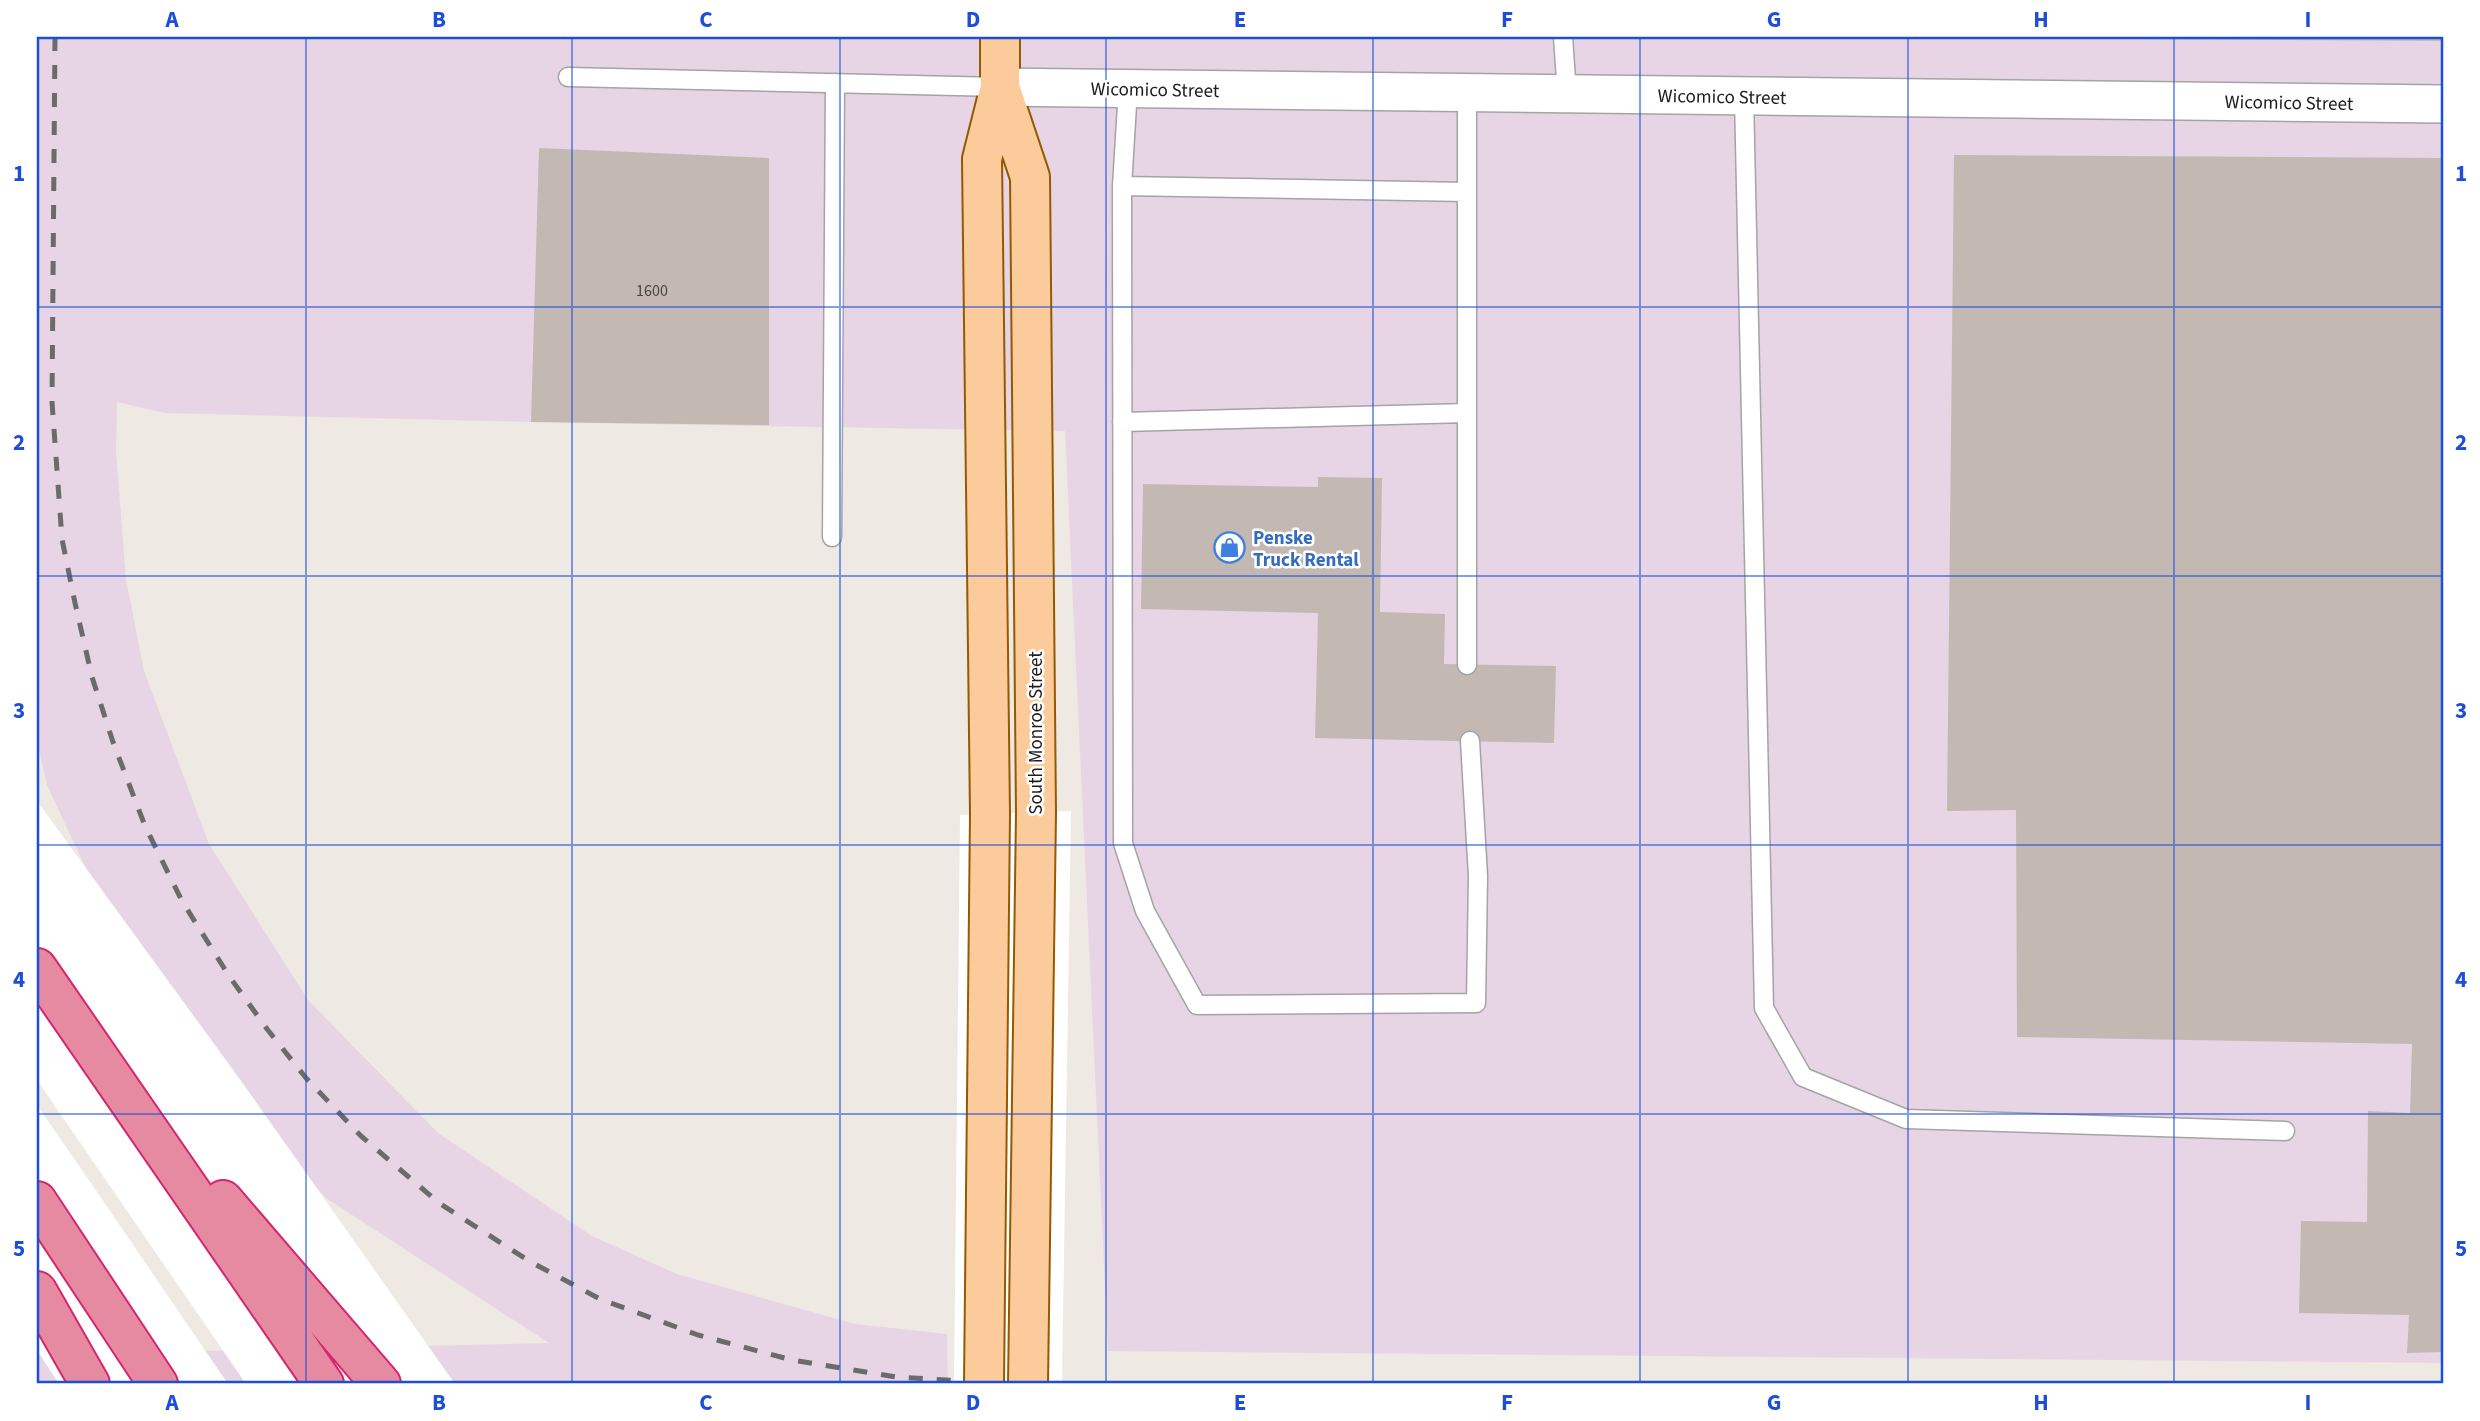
<svg xmlns="http://www.w3.org/2000/svg" width="2480" height="1421" font-family="'Source Sans 3',sans-serif">
	<rect width="100%" height="100%" fill="#eee9e3"/>
	<!-- industrial -->
	<path fill="#e7d5e5" d="M37,37H2443V1363L1108,1351L1065,431L531,422L165,413L117,402L116,452L126,579L144,671L209,844L308,1000L438,1133L592,1236L677,1274L855,1324L947,1334L948,1384H37V1355L549,1343L326,1198L188,1050L132,967L47,785L37,741Z"/>
	<!-- pier -->
	<path fill="#fff" d="M37,801L244,1085L455,1384H246L37,1080Z
		M1071,811L1062,1384H954L960,815Z
		M37,1105L95,1189L228,1384H59L37,1350Z"/>
	<!-- building -->
	<path fill="#c3b9b2" d="M2138,37H2443V41L2138,39Z
		M539,148L769,158V425L531,422Z
		M1954,155L2443,158V1352L2407,1353L2409,1315L2299,1313L2301,1221L2367,1222L2368,1111L2410,1113L2412,1044L2017,1037L2016,810L1947,811Z
		M1318,477L1382,478L1380,612L1445,614L1444,664L1556,666L1554,743L1315,738L1318,613L1141,609L1143,484L1318,487Z"/>
	<g fill="none" stroke-linecap="round" stroke-linejoin="round">
		<defs>
			<path id="lane" d="M1563,37L1567,94
				M568,77L1000,87
				M1128,89L1122,186L1123,843L1145,911L1197,1005L1476,1003L1478,876L1470,741
				M1467,93V665
				M1744,96L1764,1008L1803,1077L1906,1119L2285,1131
				M1122,186L1467,192
				M1122,422L1467,413
				M832,537L835,83"/>
			<path id="street" d="M1000,87L2443,104"/>
			<path id="primary" d="M1000,87L1030,177L1036,813L1028,1384
				M990,814L982,159L1000,87V37"/>
			<path id="highway" d="M37,968L324,1384
				M223,1200L381,1384
				M37,1201L158,1384
				M37,1291L90,1384"/>
		</defs>
		<!-- lane casing -->
		<use href="#lane" stroke="#a4a4a4" stroke-width="21"/>
		<!-- street casing -->
		<use href="#street" stroke="#a4a4a4" stroke-width="40"/>
		<!-- primary casing -->
		<use href="#primary" stroke="#945a01" stroke-width="42"/>
		<!-- highway casing -->
		<use href="#highway" stroke="#d7256e" stroke-width="42"/>
		<!-- lane -->
		<use href="#lane" stroke="#fff" stroke-width="18"/>
		<!-- street -->
		<use href="#street" stroke="#fff" stroke-width="37"/>
		<!-- primary -->
		<use href="#primary" stroke="#fbcb9b" stroke-width="38"/>
		<!-- highway -->
		<use href="#highway" stroke="#e58aa1" stroke-width="38"/>
		<!-- rail -->
		<path stroke="#6b6b6b" stroke-width="5" stroke-dasharray="14 14" stroke-linecap="butt" d="M55,37L52,402L62,539L75,603L92,677L113,742L145,826L182,901L229,976L267,1029L306,1078L361,1136L439,1203L529,1261L600,1299L698,1335L792,1360L896,1377L1012,1384"/>
		<defs>
			<path id="primary-bridge" d="M984,1384L990,814"/>
		</defs>
		<!-- primary-bridge casing -->
		<use href="#primary-bridge" stroke="#945a01" stroke-width="42" stroke-linecap="butt"/>
		<!-- primary-bridge -->
		<use href="#primary-bridge" stroke="#fbcb9b" stroke-width="38"/>
	</g>
	<!-- grid -->
	<path fill="none" stroke="#1d4ed8" stroke-width="2" stroke-opacity="0.55" d="M306,37V1384M572,37V1384M840,37V1384M1106,37V1384M1373,37V1384M1640,37V1384M1908,37V1384M2174,37V1384M37,307H2443M37,576H2443M37,845H2443M37,1114H2443"/>
	<!-- icons -->
	<defs>
		<symbol id="shop-ring" viewBox="-11 -11 22 22"><circle r="9.5" fill="#fff" stroke="#3f7fe0" stroke-width="1.5"/><path d="M-5-2.5h2.3a2.7 3.5 0 0 1 5.4 0H5L5.5 6h-11ZM-1.5-2.5h3a1.5 2.3 0 0 0-3 0Z" fill="#3f7fe0"/></symbol>
	</defs>
	<g fill-rule="evenodd">
		<use href="#shop-ring" x="1212" y="530" width="35" height="35"/>
	</g>
	<g text-anchor="middle" stroke-width="5" stroke-linejoin="round" paint-order="stroke">
		<!-- number labels -->
		<g font-size="16" fill="#464442">
			<text x="652" y="296">1600</text>
		</g>
		<!-- street labels -->
		<g font-size="19" fill="#1d1d1d" stroke="#fff">
			<text transform="translate(1155 89) rotate(1)" y="7">Wicomico Street</text>
			<text transform="translate(1722 96) rotate(1)" y="7">Wicomico Street</text>
			<text transform="translate(2289 102) rotate(1)" y="7">Wicomico Street</text>
			<text transform="translate(1035 733) rotate(-90)" y="7">South Monroe Street</text>
		</g>
		<!-- shop labels -->
		<g font-size="19" font-weight="bold" fill="#366cbe" stroke="#fff" text-anchor="start">
			<text x="1253" y="544">Penske<tspan x="1253" dy="22">Truck Rental</tspan></text>
		</g>
	</g>
	<!-- border -->
	<rect width="2480" height="1421" fill="none" stroke="#ffffff" stroke-width="77"/>
	<rect x="38" y="38" width="2404" height="1344" fill="none" stroke="#1d4ed8" stroke-width="2.5"/>
	<g font-size="23" text-anchor="middle" font-weight="bold" fill="#1d4ed8">
		<text x="172" y="27">A</text>
		<text x="439" y="27">B</text>
		<text x="706" y="27">C</text>
		<text x="973" y="27">D</text>
		<text x="1240" y="27">E</text>
		<text x="1507" y="27">F</text>
		<text x="1774" y="27">G</text>
		<text x="2041" y="27">H</text>
		<text x="2308" y="27">I</text>
		<text x="19" y="181">1</text>
		<text x="2461" y="181">1</text>
		<text x="19" y="450">2</text>
		<text x="2461" y="450">2</text>
		<text x="19" y="718">3</text>
		<text x="2461" y="718">3</text>
		<text x="19" y="987">4</text>
		<text x="2461" y="987">4</text>
		<text x="19" y="1256">5</text>
		<text x="2461" y="1256">5</text>
		<text x="172" y="1410">A</text>
		<text x="439" y="1410">B</text>
		<text x="706" y="1410">C</text>
		<text x="973" y="1410">D</text>
		<text x="1240" y="1410">E</text>
		<text x="1507" y="1410">F</text>
		<text x="1774" y="1410">G</text>
		<text x="2041" y="1410">H</text>
		<text x="2308" y="1410">I</text>
	</g>
</svg>
